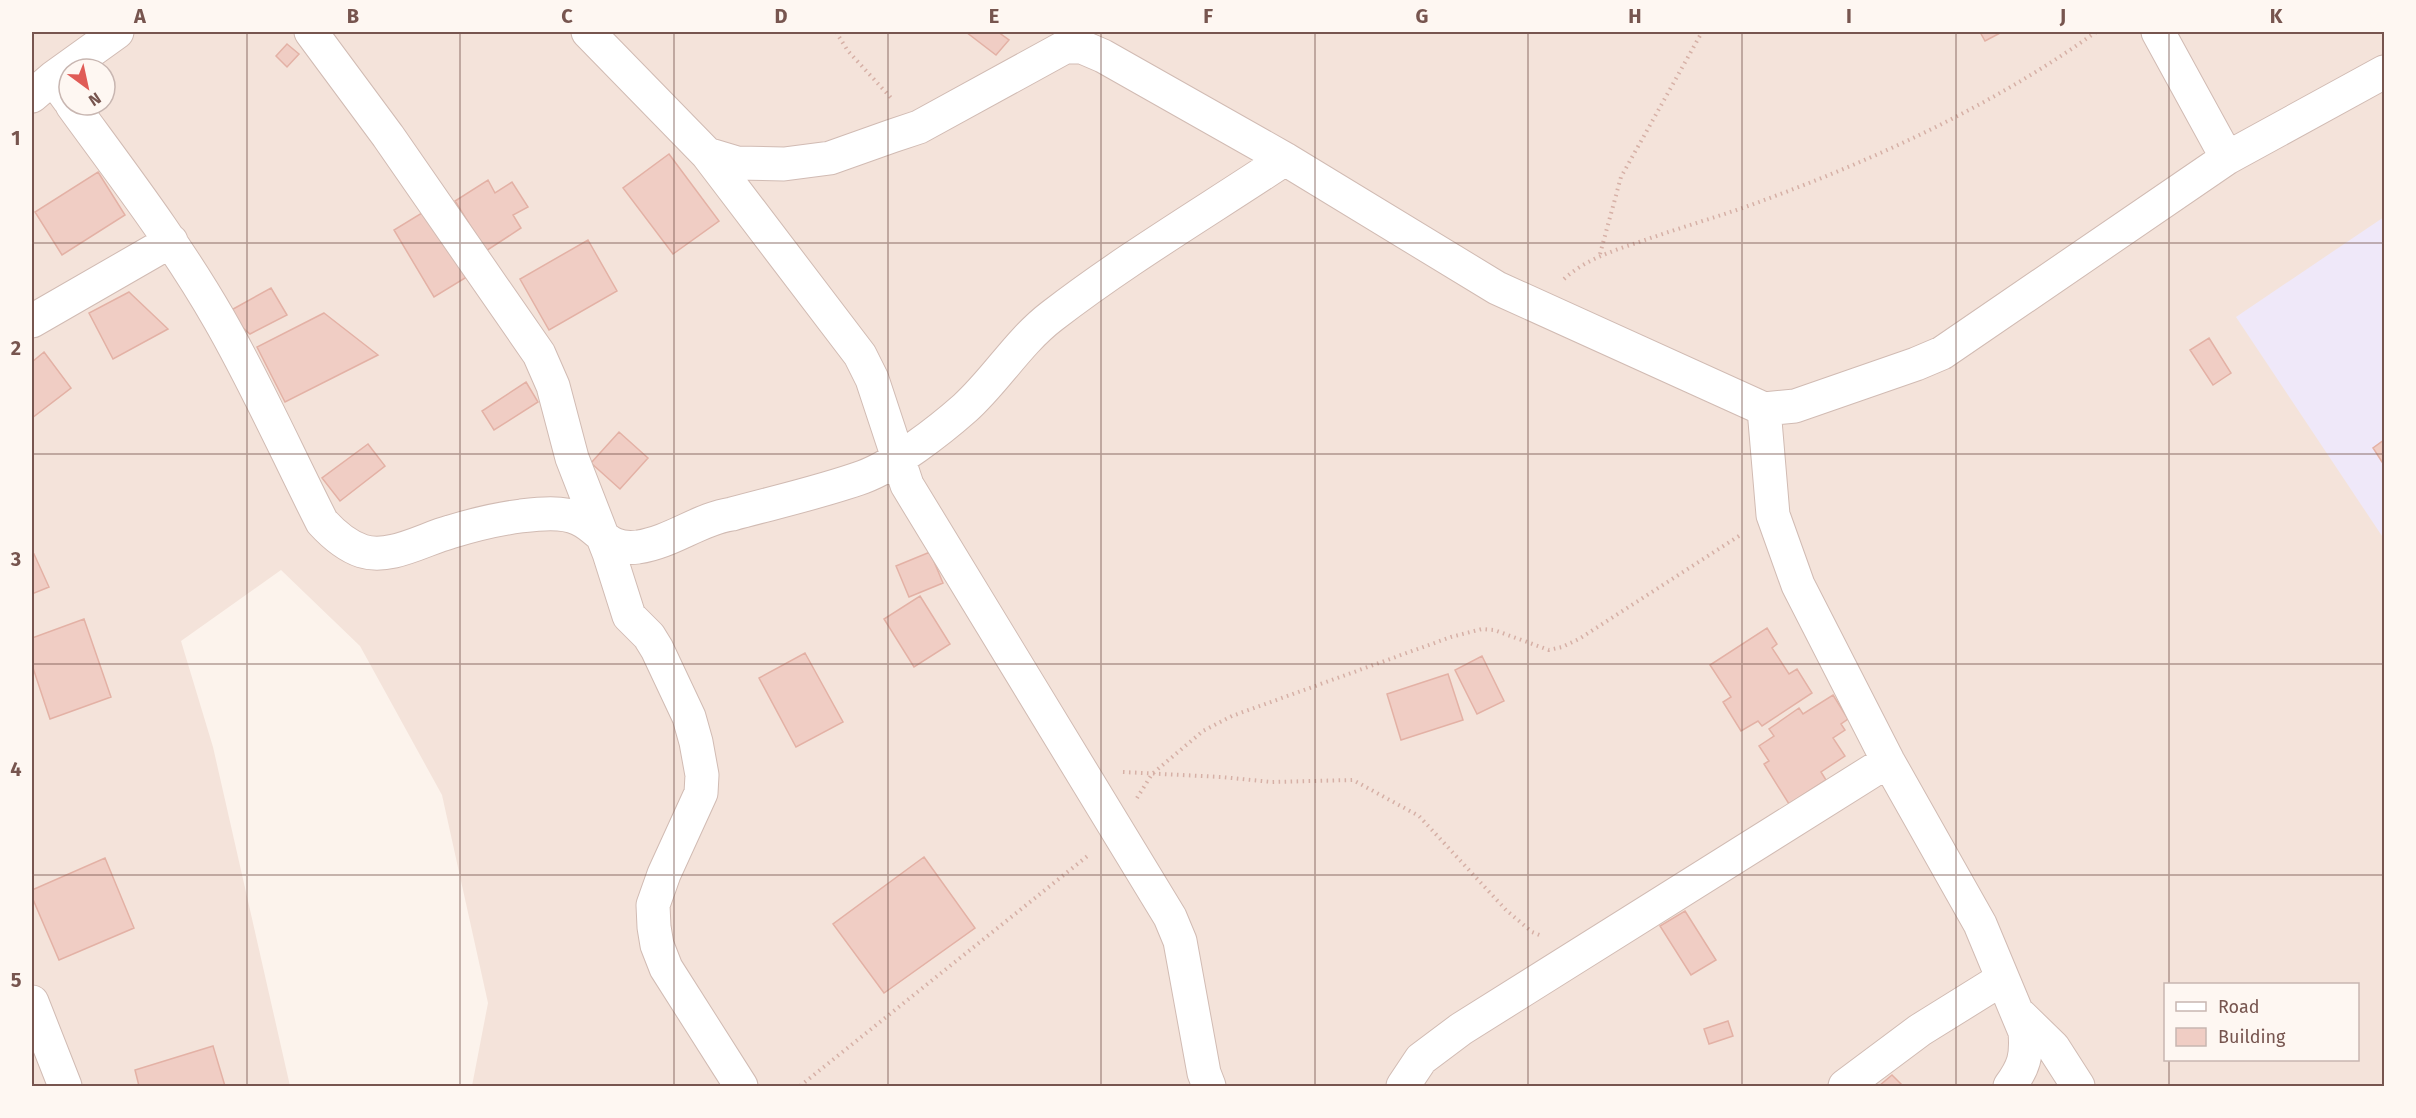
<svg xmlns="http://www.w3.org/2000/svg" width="2416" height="1118" font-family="'Fira Sans',sans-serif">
	<rect width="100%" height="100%" fill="#fcf3ec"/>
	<!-- residential -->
	<path fill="#f4e3da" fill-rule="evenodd" d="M32,32H2384V1086H472L488,1003L442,795L360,646L281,570L181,641L213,747L290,1086H32ZM69,69H105V105H69ZM2166,984H2358V1060H2166Z"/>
	<!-- education -->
	<path fill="#efe8f9" d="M2384,217V539L2236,317Z"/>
	<!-- building -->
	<path fill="#f0cdc4" stroke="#e3b1a5" stroke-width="1.5" d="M966,32H998L1009,40L996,55Z
		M1980,32H2002L1985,41Z
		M287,44L299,54L287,67L276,56Z
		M669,154L719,221L673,254L623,188Z
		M98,172L125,215L62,255L35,212Z
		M488,180L495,193L512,182L528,207L513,215L521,228L486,251L455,201Z
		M430,208L470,275L434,297L394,230Z
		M588,240L617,291L549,330L520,279Z
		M271,288L287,315L250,334L226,313Z
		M129,292L168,329L113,359L89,313Z
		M324,313L378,355L285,402L257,347Z
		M2209,338L2231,373L2213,385L2190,350Z
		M44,352L71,388L32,418V362Z
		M526,382L538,402L494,430L482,411Z
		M619,432L648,458L620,489L591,463Z
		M2384,440V465L2373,448Z
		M368,444L385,466L340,501L322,478Z
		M930,552L943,583L909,597L896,566Z
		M34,554L49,587L32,594V555Z
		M920,596L950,644L914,667L884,619Z
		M84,619L111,697L50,719L32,665V638Z
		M1767,628L1777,644L1772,648L1789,674L1797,669L1812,693L1762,726L1758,721L1741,731L1723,702L1731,697L1710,665Z
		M805,653L843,722L796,747L759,678Z
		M1482,656L1504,701L1477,714L1455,670Z
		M1448,674L1463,720L1401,740L1387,694Z
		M1833,695L1848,719L1841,724L1845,730L1833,738L1845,756L1821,772L1826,780L1789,804L1764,764L1769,761L1759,746L1774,736L1769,729L1799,708L1803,714Z
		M924,857L975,928L884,993L833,924Z
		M105,858L134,928L59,960L32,897V890Z
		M1685,911L1716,960L1691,975L1660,926Z
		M1728,1021L1733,1036L1709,1044L1704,1029Z
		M213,1046L225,1086H139L135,1070Z
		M1892,1075L1903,1086H1879Z"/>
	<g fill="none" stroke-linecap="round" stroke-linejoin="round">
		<defs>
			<path id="street" d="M311,32L388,136L539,354L553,386L572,458L609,553L629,616L649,636L657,649L689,717L696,742L702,775L701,793L664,874L653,905L654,927L657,945L666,968L741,1086
				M588,32L707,154L737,163L784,164L830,158L892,136L919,127L1065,47H1082L1103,56L1285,159L1497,288L1764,409L1795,406L1916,364L1942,353L2227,158L2384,72
				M2158,32L2227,158
				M32,96L53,78
				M69,100L53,78L117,32
				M72,105C123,175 176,244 219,319C257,385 288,455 322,522C333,534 347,546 362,551C390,560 424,539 450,532C473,525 497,519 521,516C538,514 563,511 579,519C603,530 605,551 638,547C672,542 699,519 732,514C776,502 821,492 863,477C895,465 939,431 965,408C996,380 1018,342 1052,316C1126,259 1207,211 1285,159
				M707,154L860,355L872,379L907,485L1170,917L1180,941L1204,1073L1209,1086
				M32,321L171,241
				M1764,409L1773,515L1798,585L1888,761L1980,924L2025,1032C2027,1056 2024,1067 2010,1086
				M32,1002L65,1086
				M2018,1013L2053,1047L2078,1086
				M1403,1086L1421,1059L1461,1029L1888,761
				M1845,1086L1920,1030L2002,979"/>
		</defs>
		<!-- street casing -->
		<use href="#street" stroke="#d1bbb3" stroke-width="35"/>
		<!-- path -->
		<path stroke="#d6b0a6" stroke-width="4" stroke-dasharray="1.5 4.5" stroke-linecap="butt" d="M836,32L848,51L893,100
			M1600,254L1621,177L1702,32
			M1564,279C1587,258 1616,250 1645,240C1679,228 1714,218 1748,206C1870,162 1991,107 2096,32
			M1123,772L1221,777L1272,782L1353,780L1419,816L1506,910L1532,932L1542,936
			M1137,798L1152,774L1203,731L1232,716L1451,637L1482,629L1494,630L1549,650L1562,647L1579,639L1742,534
			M800,1086L1090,854"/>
		<!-- street -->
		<use href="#street" stroke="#fff" stroke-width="33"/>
	</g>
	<!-- grid -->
	<path fill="none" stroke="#77554f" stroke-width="1.5" stroke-opacity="0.55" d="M247,32V1086M460,32V1086M674,32V1086M888,32V1086M1101,32V1086M1315,32V1086M1528,32V1086M1742,32V1086M1956,32V1086M2169,32V984M32,243H2384M32,454H2384M32,664H2384M32,875H2384M2169,1060V1086"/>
	<!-- border -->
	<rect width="2416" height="1118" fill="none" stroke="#fef7f2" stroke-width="66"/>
	<!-- legend -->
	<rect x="2164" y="983" width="195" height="78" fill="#fef7f2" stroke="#c8b6b1" stroke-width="1.5"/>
	<rect x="2176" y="1002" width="30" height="9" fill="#ffffff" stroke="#c8b6b1" stroke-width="1.5"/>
	<text x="2218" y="1013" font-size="18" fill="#77554f">Road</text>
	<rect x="2176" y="1028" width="30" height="18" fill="#f0cdc4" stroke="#c8b6b1" stroke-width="1.5"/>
	<text x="2218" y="1043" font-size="18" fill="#77554f">Building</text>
	<!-- north arrow -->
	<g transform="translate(87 87) rotate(147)"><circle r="28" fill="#fef7f2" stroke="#c8b6b1" stroke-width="1.5"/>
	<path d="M0-4.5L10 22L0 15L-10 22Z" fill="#e05c57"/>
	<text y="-9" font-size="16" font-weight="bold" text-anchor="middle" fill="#77554f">N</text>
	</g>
	<rect x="33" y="33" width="2350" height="1052" fill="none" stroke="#77554f" stroke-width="2"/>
	<g font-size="20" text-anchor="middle" font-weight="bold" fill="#77554f">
		<text x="140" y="23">A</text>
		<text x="353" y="23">B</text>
		<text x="567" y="23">C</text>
		<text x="781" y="23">D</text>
		<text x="994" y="23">E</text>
		<text x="1208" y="23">F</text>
		<text x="1422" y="23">G</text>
		<text x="1635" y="23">H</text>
		<text x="1849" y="23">I</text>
		<text x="2063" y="23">J</text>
		<text x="2276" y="23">K</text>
		<text x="16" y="145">1</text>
		<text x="16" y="355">2</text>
		<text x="16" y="566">3</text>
		<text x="16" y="776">4</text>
		<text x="16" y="987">5</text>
	</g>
</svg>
